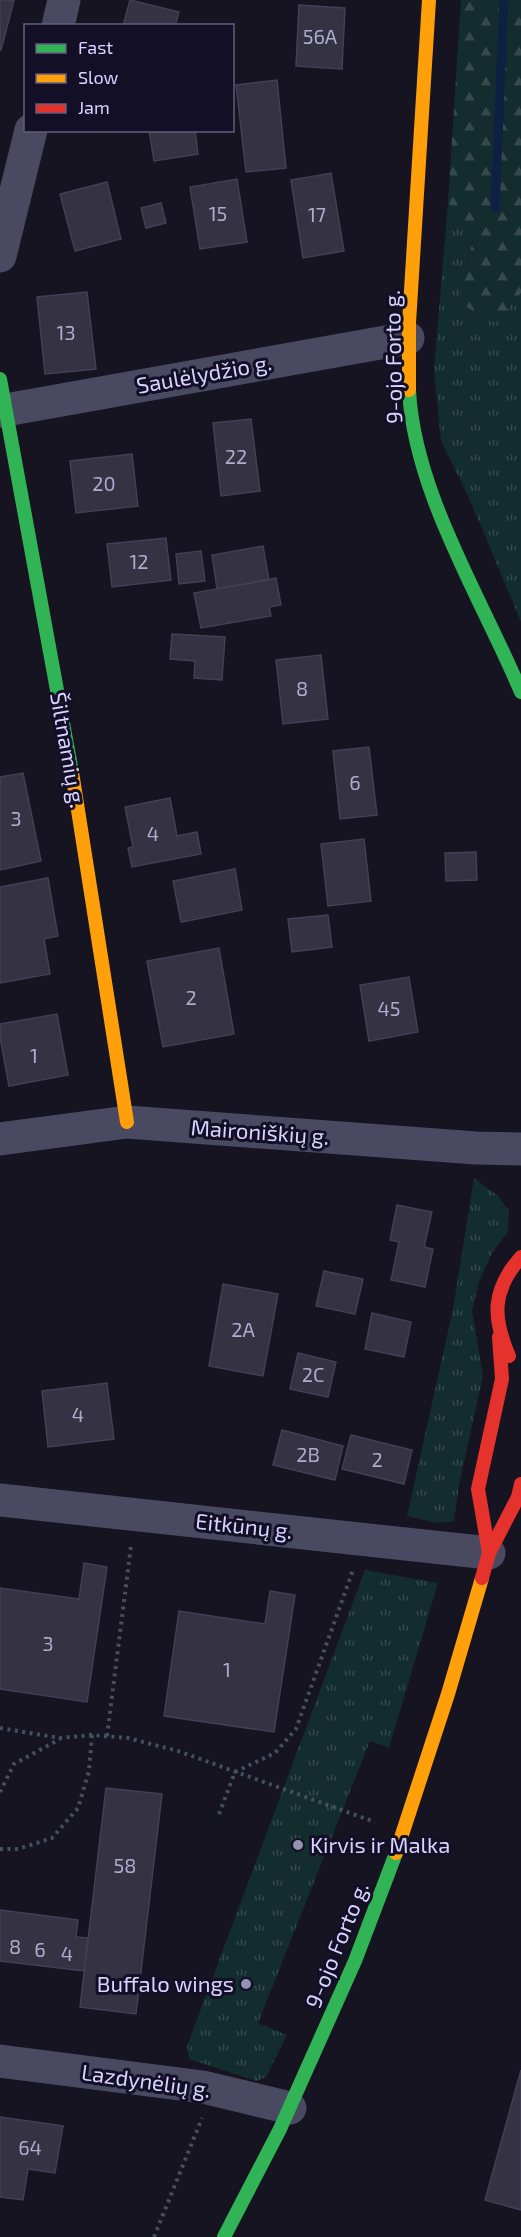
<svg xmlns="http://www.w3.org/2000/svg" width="521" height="2237" font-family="'Exo 2',sans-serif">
	<defs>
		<pattern id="grass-tufts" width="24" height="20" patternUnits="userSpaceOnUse" patternTransform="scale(1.5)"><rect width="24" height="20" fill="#132c2d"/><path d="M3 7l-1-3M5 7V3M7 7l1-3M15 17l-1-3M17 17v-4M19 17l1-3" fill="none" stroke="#354a4c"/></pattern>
		<pattern id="forest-firs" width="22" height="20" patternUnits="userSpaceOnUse" patternTransform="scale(1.5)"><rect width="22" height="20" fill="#132c2d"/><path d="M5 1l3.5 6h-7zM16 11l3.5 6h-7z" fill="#354a4c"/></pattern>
	</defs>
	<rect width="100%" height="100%" fill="#161421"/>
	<!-- grass -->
	<path fill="url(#grass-tufts)" d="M448,202L473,238L459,303L496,322L521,293V622L470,500L441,441L434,371Z
		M474,1178L498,1196L509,1211L508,1232L493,1251L479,1282L472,1311L483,1376L459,1485L454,1521L437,1523L407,1516L453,1309Z
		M365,1570L438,1583L389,1748L370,1741L258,2023L287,2035L266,2077L256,2081L189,2059L187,2046Z"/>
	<!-- forest -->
	<path fill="url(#forest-firs)" d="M461,0H521V293L496,323L459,303L473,239L448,202Z"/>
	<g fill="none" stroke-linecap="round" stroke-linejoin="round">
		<!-- stream -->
		<path stroke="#0d2144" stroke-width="9" d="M495,207L504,0"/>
	</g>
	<!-- building -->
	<path fill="#343243" stroke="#433f54" stroke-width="1.5" d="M0,0H14L1,50H0Z
		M130,0L179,12L175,26H123Z
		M299,5L345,8L342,69L296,66Z
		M277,80L286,168L246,172L236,85Z
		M149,130H195L198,154L154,161Z
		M331,173L344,251L303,258L291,180Z
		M237,179L247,242L200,249L190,187Z
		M107,182L121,239L75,251L60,194Z
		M161,203L166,223L146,228L141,208Z
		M87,292L96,369L45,374L37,297Z
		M251,419L260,491L221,496L213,423Z
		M132,454L138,506L76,513L70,461Z
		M166,538L171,580L112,587L107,544Z
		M263,546L269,580L217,589L212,555Z
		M201,551L205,581L179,584L176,554Z
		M276,578L281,605L269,607L271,616L201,628L194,593Z
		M172,634L225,637L222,680L194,678L195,661L170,659Z
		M321,655L328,719L283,724L276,660Z
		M369,747L377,815L340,819L333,751Z
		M23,773L41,861L0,870V777Z
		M170,798L177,836L197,832L201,854L132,867L128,848L133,847L125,807Z
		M364,839L371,901L328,906L321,844Z
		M476,852L477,880L446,881L445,853Z
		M235,869L242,910L181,922L173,881Z
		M48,878L58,936L44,939L50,974L0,983V887Z
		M328,915L332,947L292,952L288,919Z
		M219,948L234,1034L163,1047L147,961Z
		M409,977L418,1032L369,1041L360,985Z
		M57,1014L68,1075L9,1086L0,1037V1024Z
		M397,1205L432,1212L424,1247L433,1249L425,1287L391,1280L399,1242L390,1240Z
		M324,1271L363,1279L355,1314L316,1306Z
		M223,1284L278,1294L263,1376L209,1366Z
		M372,1313L411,1322L404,1357L365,1349Z
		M298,1353L336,1362L328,1397L290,1389Z
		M107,1383L114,1439L48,1447L42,1391Z
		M282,1430L343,1446L335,1480L273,1465Z
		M351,1435L412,1450L404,1484L342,1469Z
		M84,1563L107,1567L87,1702L0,1689V1588L79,1599Z
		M270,1591L295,1595L274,1732L164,1716L179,1611L265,1624Z
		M106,1788L162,1794L136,2014L80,2007Z
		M0,1910L78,1920L76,1937L88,1938L84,1971L0,1961Z
		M521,2070V2210L485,2200Z
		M0,2117L63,2126L55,2173L28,2169L23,2200L0,2197Z"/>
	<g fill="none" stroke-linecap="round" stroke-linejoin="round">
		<!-- path -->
		<path stroke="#44505f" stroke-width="4" stroke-dasharray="3 4.5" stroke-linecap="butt" d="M0,1728L60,1738L92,1735L128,1738L178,1751L375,1822
			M107,1736L131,1546
			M0,1792L14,1764L60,1739
			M219,1814L235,1772L275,1753L296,1729L353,1570
			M0,1849H18L52,1838L78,1808L89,1771L92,1735
			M154,2237L202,2118"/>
		<!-- street -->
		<path stroke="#4a4962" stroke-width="33" d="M58,26L64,0
			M0,256L31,130
			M0,411L408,338
			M0,1139L127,1122L476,1148L521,1149
			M0,1500L489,1553
			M0,2061L203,2087L290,2108"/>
		<!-- fast -->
		<path stroke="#30b455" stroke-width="14" d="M0,379L72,772
			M409,390C414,492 482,599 521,692
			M224,2237L280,2129L355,1961L396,1853"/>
		<!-- slow -->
		<path stroke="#ff9f0a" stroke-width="14" d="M409,390V323L429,0
			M72,772L127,1122
			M396,1853L448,1694L482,1578"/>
		<!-- jam -->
		<path stroke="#e5322d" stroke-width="14" d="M509,1356C492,1317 492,1290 521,1257
			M489,1553L478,1489L502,1379L499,1337
			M482,1578L489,1553L518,1497L521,1484"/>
	</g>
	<!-- markers -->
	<g fill="#9591b1" stroke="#130f26" stroke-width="2">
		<circle cx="298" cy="1845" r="6"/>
		<circle cx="246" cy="1984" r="6"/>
	</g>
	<g text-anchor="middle" stroke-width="6" stroke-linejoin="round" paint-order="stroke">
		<!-- number labels -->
		<g font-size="20" fill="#b0acd0">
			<text x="320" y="44">56A</text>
			<text x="218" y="221">15</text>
			<text x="317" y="222">17</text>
			<text x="66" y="340">13</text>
			<text x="236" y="464">22</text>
			<text x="104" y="491">20</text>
			<text x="139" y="569">12</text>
			<text x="302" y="696">8</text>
			<text x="355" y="790">6</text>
			<text x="16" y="826">3</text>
			<text x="153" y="841">4</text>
			<text x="191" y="1005">2</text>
			<text x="389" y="1016">45</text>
			<text x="34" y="1063">1</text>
			<text x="243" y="1337">2A</text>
			<text x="313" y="1382">2C</text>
			<text x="78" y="1422">4</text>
			<text x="308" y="1462">2B</text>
			<text x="377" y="1467">2</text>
			<text x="48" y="1651">3</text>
			<text x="227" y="1677">1</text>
			<text x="125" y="1873">58</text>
			<text x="15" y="1954">8</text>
			<text x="40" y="1957">6</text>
			<text x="67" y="1961">4</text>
			<text x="30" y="2155">64</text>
		</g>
		<!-- street labels -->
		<g font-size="22" fill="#d9d4ff" stroke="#130f26">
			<text transform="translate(393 357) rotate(-91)" y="8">9-ojo Forto g.</text>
			<text transform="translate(204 374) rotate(-10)" y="8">Saulėlydžio g.</text>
			<text transform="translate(68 750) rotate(80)" y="8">Šiltnamių g.</text>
			<text transform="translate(260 1132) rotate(4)" y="8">Maironiškių g.</text>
			<text transform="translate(244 1526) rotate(6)" y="8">Eitkūnų g.</text>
			<text transform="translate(337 1945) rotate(-68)" y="8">9-ojo Forto g.</text>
			<text transform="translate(146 2081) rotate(8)" y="8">Lazdynėlių g.</text>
		</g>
		<!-- poi labels -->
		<g font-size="22" fill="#d9d4ff" stroke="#130f26" text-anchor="start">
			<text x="310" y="1853">Kirvis ir Malka</text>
			<text x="234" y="1992" text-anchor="end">Buffalo wings</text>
		</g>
	</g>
	<!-- legend -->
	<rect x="24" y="24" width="210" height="108" fill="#130f26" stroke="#625e7d" stroke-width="1.5"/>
	<rect x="36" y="44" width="30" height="9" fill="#30b455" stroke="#625e7d" stroke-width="1.5"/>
	<text x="78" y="54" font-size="18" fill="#d9d4ff">Fast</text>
	<rect x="36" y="74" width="30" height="9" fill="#ff9f0a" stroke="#625e7d" stroke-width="1.5"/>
	<text x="78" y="84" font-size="18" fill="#d9d4ff">Slow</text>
	<rect x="36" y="104" width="30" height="9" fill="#e5322d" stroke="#625e7d" stroke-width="1.5"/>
	<text x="78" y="114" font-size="18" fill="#d9d4ff">Jam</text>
</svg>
